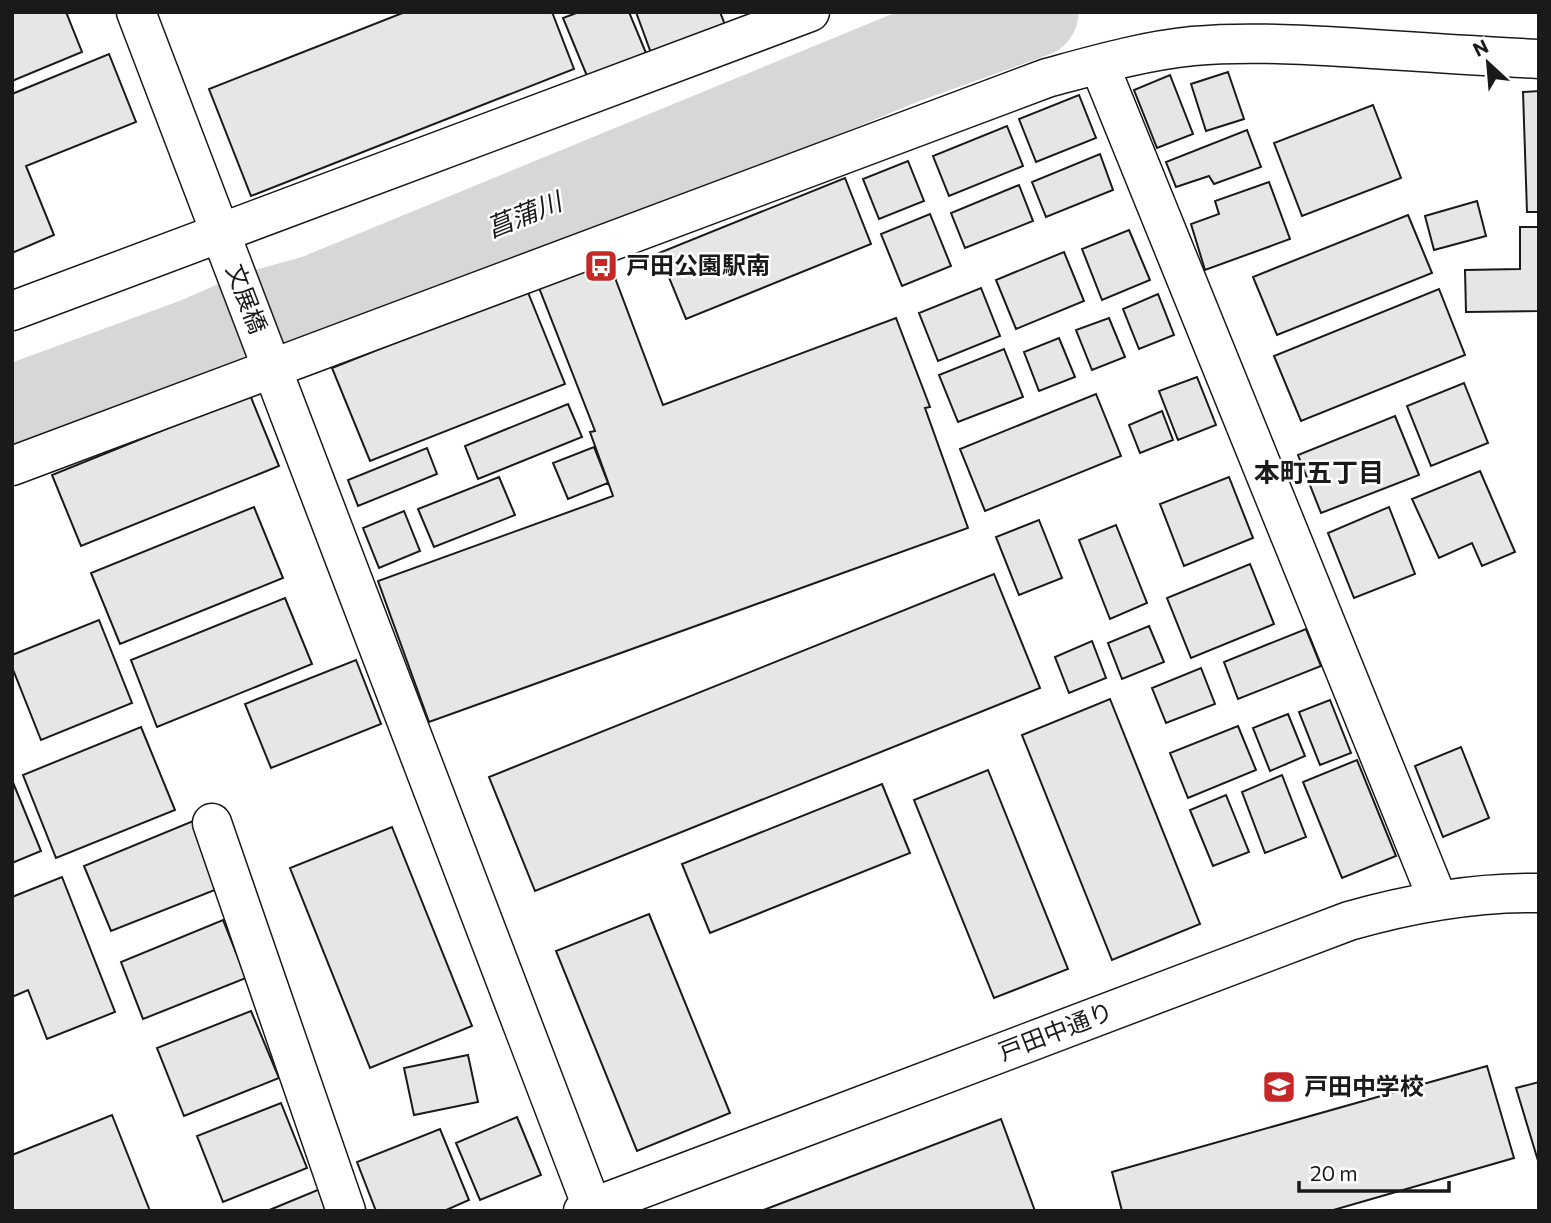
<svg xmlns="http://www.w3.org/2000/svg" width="1551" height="1223" font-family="Commissioner,'Noto Sans JP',sans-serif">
	<rect width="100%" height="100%" fill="#fff"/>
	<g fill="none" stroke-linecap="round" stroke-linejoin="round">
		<!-- river -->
		<path stroke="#d7d7d7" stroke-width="91" d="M12,411L197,343L259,316L317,300L902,59L1033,12"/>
	</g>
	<!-- building -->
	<path fill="#e6e6e6" stroke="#1a1a1a" stroke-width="2" d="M12,12H66L82,52L12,81Z
		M405,12H552L574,69L251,196L209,89Z
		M579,12H629L646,53L587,76L563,18Z
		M636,12H720L725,25L651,53Z
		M109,54L136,122L26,166L54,235L12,253V94Z
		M1228,72L1244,119L1206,131L1191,84Z
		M1170,75L1193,134L1157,148L1134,90Z
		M1539,91V212H1527L1523,92Z
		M1079,95L1096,138L1036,162L1019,119Z
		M1373,105L1401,178L1302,216L1274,143Z
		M1007,126L1023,166L949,196L933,156Z
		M1247,130L1261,167L1214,184L1209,176L1176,187L1166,162Z
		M1100,154L1113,190L1046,217L1032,182Z
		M908,161L924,201L879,219L863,179Z
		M845,178L871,244L686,319L659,253Z
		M1269,182L1290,239L1205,270L1191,224L1219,214L1215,201Z
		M1019,185L1033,221L965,248L951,213Z
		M1477,201L1486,236L1434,250L1425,216Z
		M930,214L951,266L902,286L881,234Z
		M1408,215L1432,273L1277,335L1253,277Z
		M1520,227H1539V311L1466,312L1465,270L1520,269Z
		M1129,230L1150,280L1102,300L1082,249Z
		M1064,252L1084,301L1016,329L996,280Z
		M606,254L663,405L896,318L930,407L925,408L968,528L429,722L378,581L613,496L590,432L595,431L536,280Z
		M981,288L1000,336L938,361L919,313Z
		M1439,289L1465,355L1301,421L1274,356Z
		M527,290L565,384L370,461L332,368Z
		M1158,294L1174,335L1139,349L1123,309Z
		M1109,318L1125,357L1092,370L1076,330Z
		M1059,338L1075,377L1039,391L1024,352Z
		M1004,349L1023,397L958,422L939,375Z
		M1197,377L1216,425L1178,440L1159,391Z
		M1464,383L1488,443L1431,466L1407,406Z
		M1096,394L1121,456L985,511L960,449Z
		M250,395L279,466L81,546L52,475Z
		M568,404L582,437L478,479L465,446Z
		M1162,411L1173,440L1140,453L1129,425Z
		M1395,416L1419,475L1321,513L1298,455Z
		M594,447L608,483L568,499L553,463Z
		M427,448L437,474L358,506L348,480Z
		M1480,471L1515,552L1482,566L1472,543L1439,558L1412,499Z
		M499,477L515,515L434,547L418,509Z
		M1229,477L1253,538L1184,566L1160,504Z
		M254,507L283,578L120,644L91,573Z
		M1389,507L1415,574L1354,598L1328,533Z
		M404,511L420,551L379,568L363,528Z
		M1039,520L1062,578L1019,595L996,537Z
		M1116,525L1147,603L1110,619L1079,540Z
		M1250,564L1274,624L1191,658L1167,598Z
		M994,574L1040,688L535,891L489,777Z
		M285,598L312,664L157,727L131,660Z
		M99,620L132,703L41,740L12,667V655Z
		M1149,626L1164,662L1122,679L1108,643Z
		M1306,629L1321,666L1238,699L1224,662Z
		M1092,641L1106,678L1069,693L1055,657Z
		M356,660L381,724L271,768L245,704Z
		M1201,668L1215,704L1166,723L1152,688Z
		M1110,699L1200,924L1112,960L1022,735Z
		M1330,700L1351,753L1320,765L1299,712Z
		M1288,714L1305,756L1270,771L1253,728Z
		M1238,726L1256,770L1188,798L1170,753Z
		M141,727L175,810L56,858L23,775Z
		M1461,747L1489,818L1443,837L1415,766Z
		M1357,760L1396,856L1342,878L1303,782Z
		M988,770L1068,969L994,998L914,800Z
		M1282,775L1306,837L1265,853L1242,792Z
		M12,780L41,851L12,863Z
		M882,784L910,853L710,933L682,864Z
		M1226,795L1249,852L1213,866L1190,810Z
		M198,819L225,886L111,931L84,866Z
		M392,827L472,1026L370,1068L290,868Z
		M62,877L115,1012L47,1039L28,990L12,997V897Z
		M649,914L730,1113L637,1151L556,951Z
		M223,920L246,978L143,1019L121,962Z
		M251,1011L279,1078L184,1116L157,1048Z
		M468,1055L478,1102L414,1115L404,1068Z
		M1487,1066L1514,1158L1330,1211H1122L1112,1172Z
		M1539,1082V1164L1516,1088Z
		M281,1103L307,1168L223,1202L197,1136Z
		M112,1115L150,1211H12V1155Z
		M517,1117L541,1175L480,1200L456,1143Z
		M1001,1119L1035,1211H761Z
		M440,1129L469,1200L444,1211H376L357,1162Z
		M320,1189L329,1211H267Z"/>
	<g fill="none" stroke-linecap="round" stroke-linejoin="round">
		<defs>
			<path id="minor" d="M136,12L592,1207
				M1099,64L1438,900
				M12,311L810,12
				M12,466L1047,78C1095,65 1143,51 1193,46C1248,41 1303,45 1358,48C1418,52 1478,56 1539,59
				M212,823L346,1211"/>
			<path id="tertiary" d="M583,1211L1349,921C1412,903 1473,892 1539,893"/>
		</defs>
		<!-- minor casing -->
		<use href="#minor" stroke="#1a1a1a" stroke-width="41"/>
		<!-- tertiary casing -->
		<use href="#tertiary" stroke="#1a1a1a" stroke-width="41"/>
		<!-- minor -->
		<use href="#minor" stroke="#fff" stroke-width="38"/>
		<!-- tertiary -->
		<use href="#tertiary" stroke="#fff" stroke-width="38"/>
	</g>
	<!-- icons -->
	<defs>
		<symbol id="bus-square" viewBox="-11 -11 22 22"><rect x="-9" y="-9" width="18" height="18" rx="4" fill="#c62828" stroke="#fff"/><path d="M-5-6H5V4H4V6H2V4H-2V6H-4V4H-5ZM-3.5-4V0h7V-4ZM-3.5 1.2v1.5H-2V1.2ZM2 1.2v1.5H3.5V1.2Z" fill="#fff"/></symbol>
		<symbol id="school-square" viewBox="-11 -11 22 22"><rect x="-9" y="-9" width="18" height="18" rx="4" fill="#c62828" stroke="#fff"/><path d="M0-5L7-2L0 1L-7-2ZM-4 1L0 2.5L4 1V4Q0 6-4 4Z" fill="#fff"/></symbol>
	</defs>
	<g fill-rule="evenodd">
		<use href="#bus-square" x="582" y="247" width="38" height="38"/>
		<use href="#school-square" x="1260" y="1068" width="38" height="38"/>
	</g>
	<g text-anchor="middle" stroke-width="5" stroke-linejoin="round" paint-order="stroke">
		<!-- poi labels -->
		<g font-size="24" font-weight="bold" fill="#1a1a1a" stroke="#fff" text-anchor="start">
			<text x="626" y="274">戸田公園駅南</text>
			<text x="1304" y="1095">戸田中学校</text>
		</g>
		<!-- street labels -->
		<g font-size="24" fill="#1a1a1a" stroke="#fff">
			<text transform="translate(246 299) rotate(69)" y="8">文展橋</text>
			<text transform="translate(1056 1032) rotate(-21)" y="8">戸田中通り</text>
		</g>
		<!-- water labels -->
		<g font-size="26" font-style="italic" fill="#1a1a1a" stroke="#fff">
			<text transform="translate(524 215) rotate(-22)" y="9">菖蒲川</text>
		</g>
		<!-- neighbourhood labels -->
		<g font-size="26" font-weight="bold" fill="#1a1a1a" stroke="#fff">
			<text x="1319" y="482">本町五丁目</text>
		</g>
	</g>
	<!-- border -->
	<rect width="1551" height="1223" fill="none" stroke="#1a1a1a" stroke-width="28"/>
	<!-- north arrow -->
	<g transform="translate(1488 63) rotate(334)" stroke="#ffffff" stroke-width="5" paint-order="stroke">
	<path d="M0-5L12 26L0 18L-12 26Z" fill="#1a1a1a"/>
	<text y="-10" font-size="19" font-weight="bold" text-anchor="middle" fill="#1a1a1a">N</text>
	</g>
	<!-- scale -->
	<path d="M1299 1181v10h150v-10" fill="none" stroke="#1a1a1a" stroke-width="3.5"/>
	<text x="1310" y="1181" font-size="21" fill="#1a1a1a" stroke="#ffffff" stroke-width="5" paint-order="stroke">20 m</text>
</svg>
